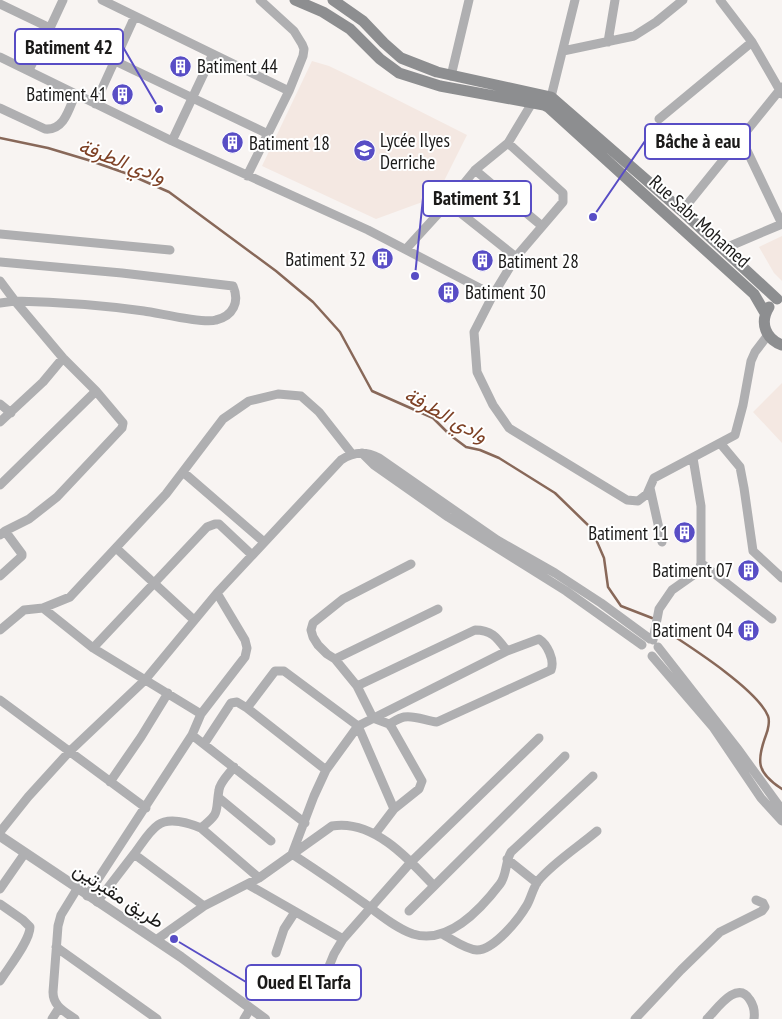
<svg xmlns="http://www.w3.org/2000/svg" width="782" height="1019" font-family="'PT Sans Narrow',Vazirmatn,sans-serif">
	<rect width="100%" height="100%" fill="#f8f4f2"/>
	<!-- built -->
	<path fill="#f4e8e2" d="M312,61L329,66L356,79L467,135L436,197L376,219L262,166Z
		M782,236V281L774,273L759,247Z
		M782,383V443L753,412Z"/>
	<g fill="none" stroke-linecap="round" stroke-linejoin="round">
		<!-- stream -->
		<path stroke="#886859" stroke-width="2.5" d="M0,138L48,148L88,160L128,174L169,192L276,271L313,302L340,332L372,391L433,418L450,435L466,447L480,450L499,458L555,493L591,528L604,558L608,587L621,606L652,618
			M663,629C689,646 757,689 768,716C770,721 768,730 766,735C756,762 757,773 782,789"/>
		<!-- minor -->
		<path stroke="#afafb1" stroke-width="9" d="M102,0L289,91
			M720,0L752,42L782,94
			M0,4L50,28L63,0
			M608,42L615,0
			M563,51L634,36L656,22L683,0
			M0,57L172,141L368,230L493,295
			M113,60L268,134
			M29,70L50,28
			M451,76L469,0
			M551,97L575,0
			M95,104L135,16
			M0,108L45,129C64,131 69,109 75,95
			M659,119L752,42
			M741,138L782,224
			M172,141L213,54
			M508,143L563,193V202L516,257L493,295L474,332L477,372L493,405L509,428L627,500L638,501L647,494L654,478L735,435L743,405L751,361L755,352L768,335
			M475,170L542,226
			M247,176L289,91L303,56L304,49L302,44L294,31L260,0
			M448,203L516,257
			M682,211L782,87
			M0,234L170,250
			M406,249L448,203L475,170L508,143L532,103
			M723,249L782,224
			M0,262L122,273L233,286C240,302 233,316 216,320C204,324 159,313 144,311C101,305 58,302 15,301L0,281
			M0,303L15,301L63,358L96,391L123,423L122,428L57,497L29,519L5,531L0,535
			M0,404L11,413
			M0,422L43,382L63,358
			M720,443L740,467L744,488L753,551L782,578
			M362,453L374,465L448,517L566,591L642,645
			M183,472L264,542
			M0,485L96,391
			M650,488L662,542
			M116,548L194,620
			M701,563L772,619
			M0,576L22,556V554L5,531
			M43,608L93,648L201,714L192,735L87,896
			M0,630L24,610L43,608L70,597L166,494L223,419L249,401L278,394L301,396L319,412L352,454
			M653,640L659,609L672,590L699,571L701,563V506L693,458
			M658,647L737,748L782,810
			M93,648L207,527L215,524H219L252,555
			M652,656L713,727L761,798L782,821
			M335,659L438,609
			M357,686L475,630C492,630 497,638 507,651
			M0,700L146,808
			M247,708L275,671H284L358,726L394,809
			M201,714L245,657L247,648L245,640L217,593
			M389,724C393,722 399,718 404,717C415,715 426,721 437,722L551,670C555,660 547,644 539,639L507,651L358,726L326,770L314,796L292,854C318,871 343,888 368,906C382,916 396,928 413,934C448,945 481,909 500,884C507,875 505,862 511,852L593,776
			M192,735L305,823
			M204,744L231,703L237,702L247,708L326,770
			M110,782L141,737L168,693
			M219,798L271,841
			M201,828C221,812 215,813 219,790C220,782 229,774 234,767
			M0,832L28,797L69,752L145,680L217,593L341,460C353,452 366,451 379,458L497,540L555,573L601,603L650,639
			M375,834L394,809L419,789L422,781L392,728L389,724L373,718L357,686L335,659L327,654L318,645L313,637L311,630L313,623L343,599L411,564
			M507,859L537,883
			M249,885L343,939L411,862L539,738
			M0,889L25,853
			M97,902L134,854
			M0,904L23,920L30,927C30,941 8,968 0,981
			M204,906L134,854C141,845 149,831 158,825C169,817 189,823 201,828L259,878
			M409,911L565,756
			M442,934C452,939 465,949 477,950C494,950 519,919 527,905C531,898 533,888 538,881C553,863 578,847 597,831
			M156,940L204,906L259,878L332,826C373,819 409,859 434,886
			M56,947L157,1019
			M276,953L284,929L295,912
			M323,981L334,954L343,939
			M52,1019L59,1008
			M75,1019C64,1011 53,1006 53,992L58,926L61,915L77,889
			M244,1019L250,1009
			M635,1019L681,970L720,932L762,911L765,907L763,903L756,900
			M707,1019C717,1009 737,979 750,1000C754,1006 755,1012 754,1019"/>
		<!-- tertiary -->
		<path stroke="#afafb1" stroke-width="10" d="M0,836L181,957L265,1019"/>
		<!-- secondary -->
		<path stroke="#8d8e90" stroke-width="11" d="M295,0L323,12L350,29L380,59L399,73L440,86L544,105L548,107L754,294L765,313
			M333,0L363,21L384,43L401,58L437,72L551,97L682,211L777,299
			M769,307C759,323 766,339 782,345"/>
	</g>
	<!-- icons -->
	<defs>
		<symbol id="building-disc" viewBox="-11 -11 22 22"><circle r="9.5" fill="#584dc5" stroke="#fff"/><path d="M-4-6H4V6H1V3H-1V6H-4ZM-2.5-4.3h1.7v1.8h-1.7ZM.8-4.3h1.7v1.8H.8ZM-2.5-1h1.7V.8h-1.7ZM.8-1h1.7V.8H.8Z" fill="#fff"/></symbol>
		<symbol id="school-disc" viewBox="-11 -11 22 22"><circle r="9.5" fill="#584dc5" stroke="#fff"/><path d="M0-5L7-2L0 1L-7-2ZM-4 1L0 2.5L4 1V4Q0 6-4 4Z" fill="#fff"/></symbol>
	</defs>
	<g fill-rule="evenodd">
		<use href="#building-disc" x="168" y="54" width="25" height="25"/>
		<use href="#building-disc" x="110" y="82" width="25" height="25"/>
		<use href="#building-disc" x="220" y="130" width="25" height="25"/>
		<use href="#school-disc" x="352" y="138" width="25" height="25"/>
		<use href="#building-disc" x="370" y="246" width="25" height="25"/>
		<use href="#building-disc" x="470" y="248" width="25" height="25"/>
		<use href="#building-disc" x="436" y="280" width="25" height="25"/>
		<use href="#building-disc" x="672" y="520" width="25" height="25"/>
		<use href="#building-disc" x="736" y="558" width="25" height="25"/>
		<use href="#building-disc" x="736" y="618" width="25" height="25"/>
	</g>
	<g text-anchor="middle" stroke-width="4" stroke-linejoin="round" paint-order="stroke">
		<!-- poi labels -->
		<g font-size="19" fill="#1b1a19" stroke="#fff" text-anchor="start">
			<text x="197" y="73">Batiment 44</text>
			<text x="107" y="101" text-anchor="end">Batiment 41</text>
			<text x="380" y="147">Lycée Ilyes<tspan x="380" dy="22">Derriche</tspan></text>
			<text x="249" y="150">Batiment 18</text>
			<text x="366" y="266" text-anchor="end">Batiment 32</text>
			<text x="498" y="268">Batiment 28</text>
			<text x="465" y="299">Batiment 30</text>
			<text x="669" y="540" text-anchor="end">Batiment 11</text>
			<text x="733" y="577" text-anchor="end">Batiment 07</text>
			<text x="733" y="637" text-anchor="end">Batiment 04</text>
		</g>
		<!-- street labels -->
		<g font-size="19" fill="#1b1a19" stroke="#fff">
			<text transform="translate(700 221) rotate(42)" y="7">Rue Sabr Mohamed</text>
			<text transform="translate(119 895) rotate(33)" y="7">طريق مقبرتين</text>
		</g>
		<!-- water labels -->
		<g font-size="20" font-style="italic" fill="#7e4125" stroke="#fff">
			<text transform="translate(122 161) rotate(21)" y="7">وادي الطرفة</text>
			<text transform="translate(446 415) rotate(29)" y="7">وادي الطرفة</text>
		</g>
	</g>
	<!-- callouts -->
	<path fill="none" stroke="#584dc5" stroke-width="2" d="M159 109L123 47M593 217L645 141M415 276L423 198M174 939L246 982"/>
	<g fill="#584dc5" stroke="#fff" stroke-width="2">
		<circle cx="159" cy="109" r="5"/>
		<circle cx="593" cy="217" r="5"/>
		<circle cx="415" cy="276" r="5"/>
		<circle cx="174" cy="939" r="5"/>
	</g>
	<g fill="#fff" stroke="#584dc5" stroke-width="2">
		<rect x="15" y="29" width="108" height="35" rx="5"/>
		<rect x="645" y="124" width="105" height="35" rx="5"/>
		<rect x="423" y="181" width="108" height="35" rx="5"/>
		<rect x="246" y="965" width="115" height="35" rx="5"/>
	</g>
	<g font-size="20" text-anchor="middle" font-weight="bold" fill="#1b1a19">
		<text x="69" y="54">Batiment 42</text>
		<text x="698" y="148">Bâche à eau</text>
		<text x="477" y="205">Batiment 31</text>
		<text x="304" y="989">Oued El Tarfa</text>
	</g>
</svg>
